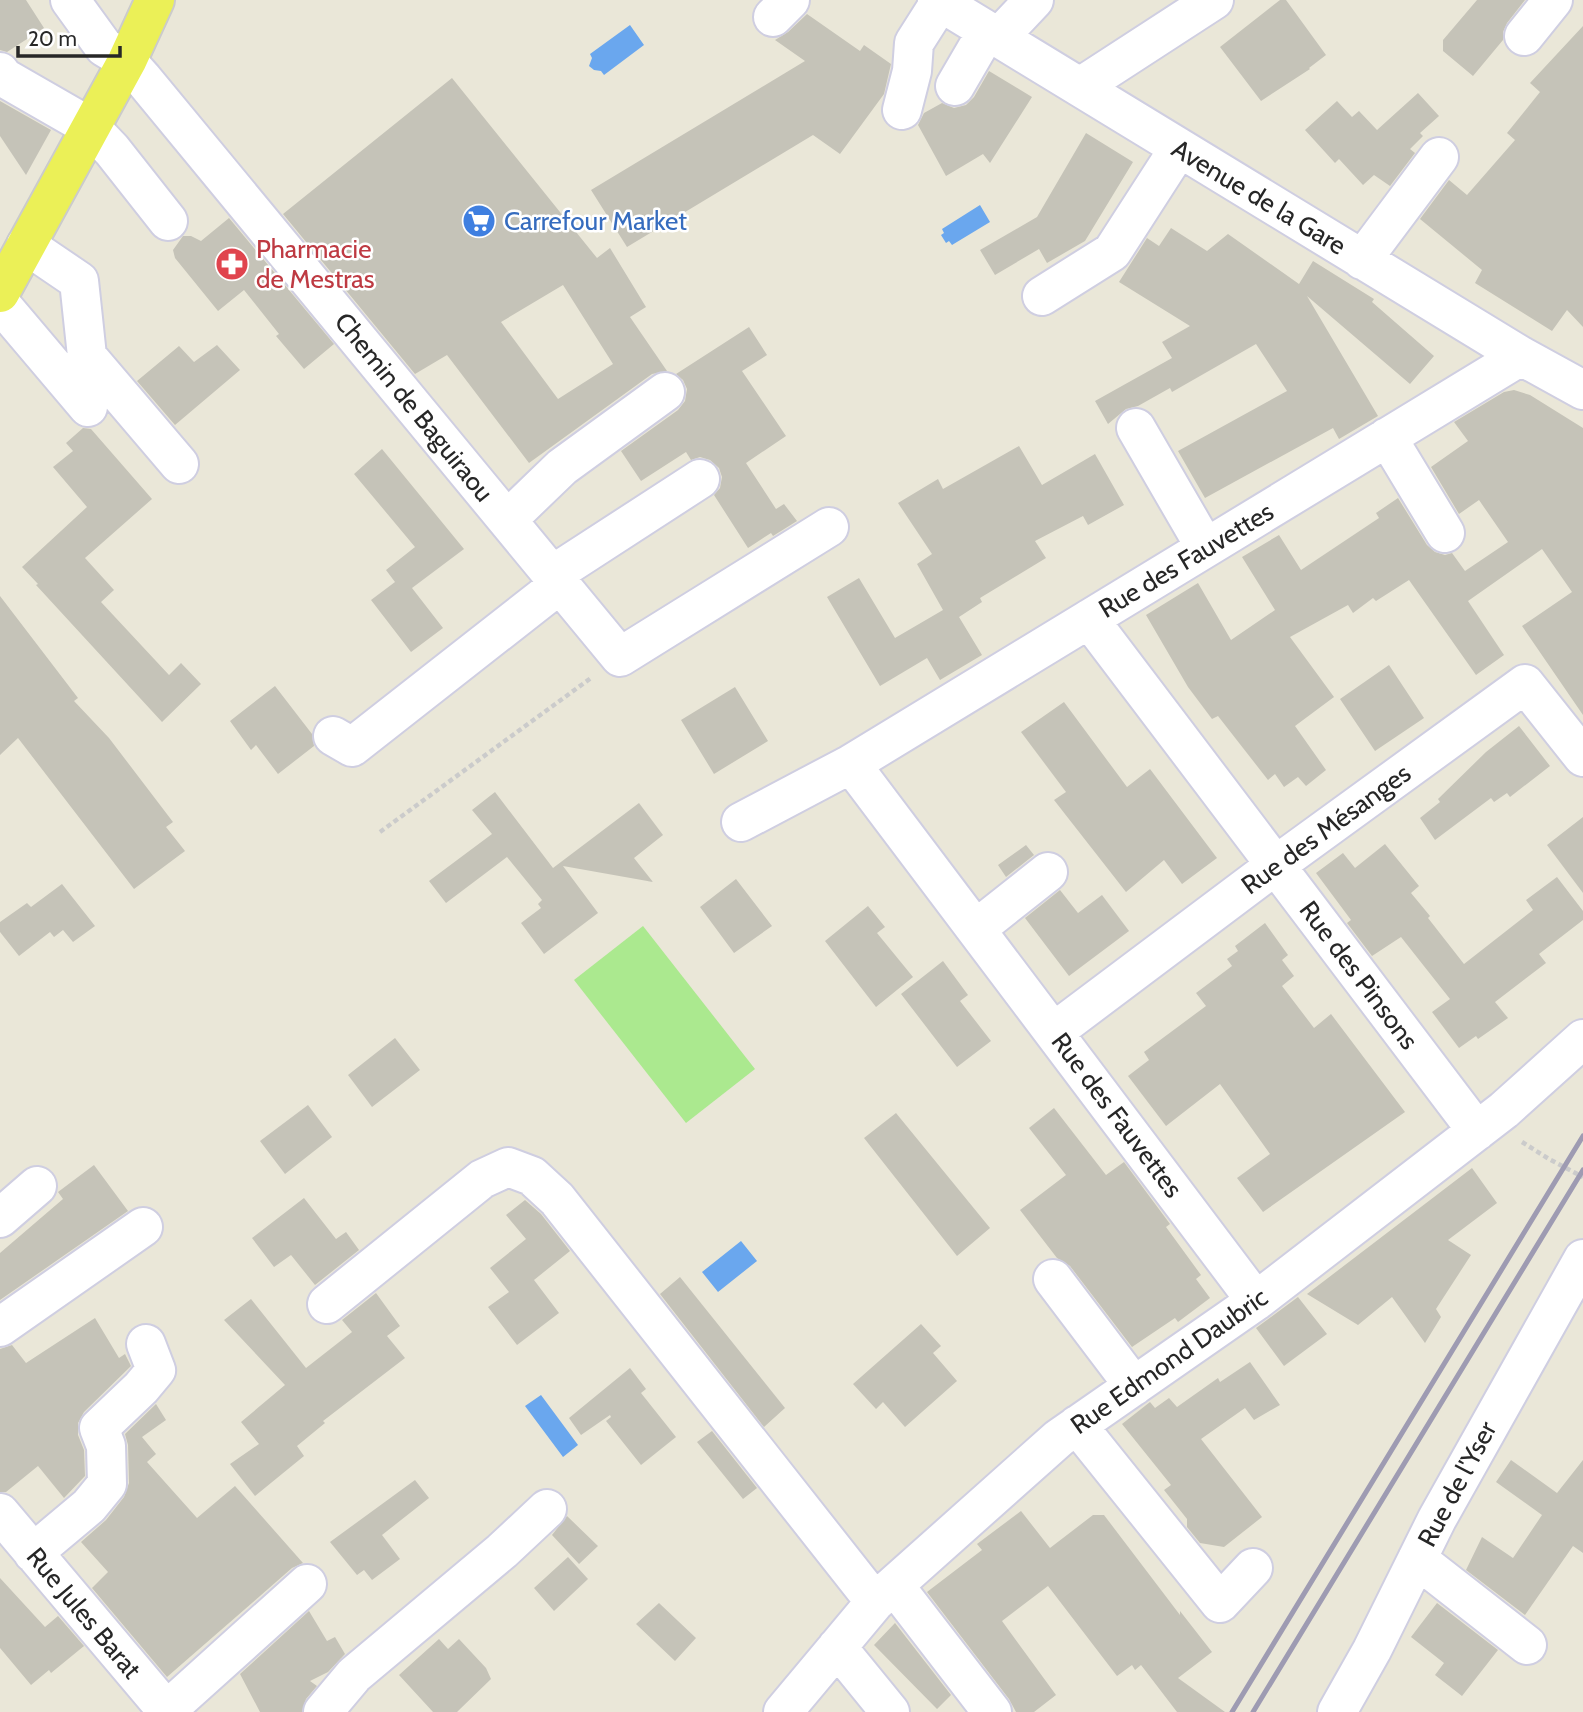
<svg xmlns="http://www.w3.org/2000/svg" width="1583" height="1712" font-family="Cabin,sans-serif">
	<rect width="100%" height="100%" fill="#eae7d8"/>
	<!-- pitch -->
	<path fill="#abe98f" d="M643,926L755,1069L686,1123L574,980Z"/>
	<!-- water -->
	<path fill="#6aa7ee" d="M630,25L644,45L604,75L601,71L594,70L589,66L592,58L590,54Z
		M980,205L990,222L952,245L949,241L946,243L941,235L944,233L942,229Z
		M741,1241L757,1261L718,1292L702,1272Z
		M541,1395L578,1445L563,1457L525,1406Z"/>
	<!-- building -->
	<path fill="#c5c3b8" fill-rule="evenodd" d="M0,0H26L44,28L7,52L0,50Z
		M1280,0H1286L1326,55L1309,68L1310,69L1261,101L1220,47Z
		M1477,0H1525L1507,23L1503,32V40L1473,76L1443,51V40Z
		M807,14L860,51L864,45L891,64L884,94L840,154L813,135L627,247L591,190L805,61L775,40L788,32Z
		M1583,26V327L1567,310L1552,331L1475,283L1482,270L1420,219L1449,180L1467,195L1515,140L1507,133L1540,92L1530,83Z
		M989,71L1032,97L990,163L983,154L946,176L918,125L924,113L942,103L954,108L966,105L974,97Z
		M452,78L597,258L610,248L646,307L630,317L667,371L652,374L529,463L447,355L415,374L283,214ZM563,285L613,364L558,399L501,322Z
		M1418,93L1439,116L1420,133L1423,136L1410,149L1415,153L1390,186L1374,175L1363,185L1339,159L1335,163L1305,130L1337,101L1352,117L1359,111L1377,130Z
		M0,101L51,130L26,175L0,136Z
		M1086,133L1133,162L1085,241L1047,263L1039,249L995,275L980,250L1037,217Z
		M229,218L334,344L304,369L276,336L279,334L244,290L218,311L175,258L173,250L183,236H191L201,241Z
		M1171,228L1207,251L1228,234L1299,284L1313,261L1374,299L1372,302L1434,356L1410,384L1307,296L1378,416L1339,439L1333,428L1205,498L1178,451L1287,391L1256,344L1172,392L1170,388L1138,406L1126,409L1108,424L1095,401L1172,358L1162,342L1190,326L1119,282L1147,238L1159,246Z
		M749,327L767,355L742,371L786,436L746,463L776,509L784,504L797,521L773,536L771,533L748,548L714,495L720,488L722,477L719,468L710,460L700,457L691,460L686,452L641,481L621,451L678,410L685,401L687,389L683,380L676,374Z
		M217,345L240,370L175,425L137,381L179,346L194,362Z
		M1514,390L1530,395L1583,428V715L1522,626L1572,592L1542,549L1468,601L1504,655L1476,675L1409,580L1376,601L1373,598L1353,613L1348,605L1290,637L1334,697L1295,726L1326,770L1306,786L1298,777L1284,787L1275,774L1268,780L1218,716L1212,719L1188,687L1146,615L1198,583L1231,640L1275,610L1242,557L1279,535L1301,570L1379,518L1376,513L1398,498L1427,545L1435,552L1445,555L1452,553L1465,571L1508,542L1479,500L1459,514L1431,467L1468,441L1454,422L1504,392Z
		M83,428L91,429L152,499L85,558L114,590L101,602L169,675L181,663L201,684L162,722L36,585L38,584L22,567L87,507L53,467L73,451L66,443Z
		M1019,446L1042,485L1095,454L1124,505L1088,525L1083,516L1035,541L1046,558L980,598L982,602L959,617L982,655L940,680L927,658L880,686L827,597L859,578L895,638L943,610L917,564L932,554L898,503L938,479L943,489Z
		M382,449L464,549L412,588L443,628L411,652L371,600L395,582L386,570L415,547L354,474Z
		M0,596L78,698L74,701L109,738L173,822L166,827L185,851L134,889L18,738L0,755Z
		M1389,665L1424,718L1375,751L1340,699Z
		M275,686L312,734L314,746L278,774L256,745L251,750L230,721Z
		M735,687L768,741L714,774L681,720Z
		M1064,702L1127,787L1150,769L1217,858L1182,884L1164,860L1126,892L1054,800L1066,792L1021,732Z
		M1519,726L1550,766L1510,797L1507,793L1494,802L1491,798L1435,840L1420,818L1440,802L1438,799L1486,752Z
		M495,792L553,868L639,803L663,835L634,858L653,882L563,866L598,913L544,954L521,923L541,908L538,904L542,900L507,857L446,903L429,881L492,834L472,810Z
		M1583,817V893L1547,845Z
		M1385,844L1419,886L1411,893L1430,916L1428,918L1464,964L1533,910L1526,900L1557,877L1583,911V920L1539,954L1546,963L1495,1002L1508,1018L1478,1039L1476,1036L1459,1048L1432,1012L1450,999L1401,937L1372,956L1347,923L1351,920L1316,873L1343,853L1355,868Z
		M1026,845L1034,855L1006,877L998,865Z
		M736,879L772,926L734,953L700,907Z
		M62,884L95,926L73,942L63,930L54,937L50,932L19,956L0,932V922L27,903L31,907Z
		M1060,890L1078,913L1102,895L1129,931L1069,976L1025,918Z
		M868,906L885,927L877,933L913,977L876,1007L825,941Z
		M1265,923L1288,955L1282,960L1294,976L1282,986L1314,1028L1331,1014L1405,1112L1263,1212L1237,1178L1270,1154L1220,1084L1166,1126L1128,1076L1149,1060L1144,1052L1206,1006L1196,993L1232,966L1227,959L1238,951L1235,946Z
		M943,961L968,995L960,1001L991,1041L957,1067L901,994Z
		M395,1038L420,1070L372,1107L348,1075Z
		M308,1105L332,1137L285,1174L260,1141Z
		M1054,1108L1106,1175L1124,1162L1170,1224L1166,1227L1201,1275L1196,1279L1210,1298L1178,1322L1175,1318L1132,1347L1070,1266L1057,1258L1020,1210L1066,1175L1029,1128Z
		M896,1113L990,1228L957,1256L864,1138Z
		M94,1165L128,1211L0,1300V1253L63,1199L58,1192Z
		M1472,1168L1497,1203L1448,1240L1471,1255L1436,1309L1441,1317L1425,1343L1392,1297L1358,1325L1307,1294Z
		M304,1198L336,1239L346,1232L359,1250L315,1285L291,1255L274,1267L252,1238Z
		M525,1200L541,1214L570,1251L534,1280L559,1313L517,1345L488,1307L509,1292L490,1268L526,1239L506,1215Z
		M680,1277L785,1408L764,1427L660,1294Z
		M376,1293L400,1326L387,1336L405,1358L323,1421L325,1423L297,1446L304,1456L255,1496L230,1464L259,1444L241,1422L285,1385L224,1320L251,1299L306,1368L352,1332L342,1320Z
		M1298,1297L1327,1334L1284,1366L1256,1328Z
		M95,1318L119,1358L125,1354L131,1366L84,1412L78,1423V1435L84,1450L85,1476L64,1498L38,1466L6,1492H0V1349L12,1345L26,1363Z
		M921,1324L941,1346L933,1353L957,1381L905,1427L883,1402L876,1409L853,1384Z
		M1250,1362L1280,1405L1254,1420L1245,1408L1201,1439L1262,1517L1224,1547L1200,1543L1187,1527V1519L1164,1490L1171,1485L1122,1424L1150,1402L1155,1408L1169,1398L1177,1407L1218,1378L1220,1382Z
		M630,1368L646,1389L641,1393L676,1437L641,1465L606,1421L611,1417L610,1415L581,1435L569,1418Z
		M156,1404L166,1420L142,1437L156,1454L147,1462L197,1518L235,1486L303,1563L292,1568L167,1677L92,1588L108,1572L81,1542L106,1520L124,1497L129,1483L128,1445L125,1434Z
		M712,1431L757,1488L743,1499L697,1442Z
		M1511,1460L1557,1493L1583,1460V1553L1573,1546L1525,1615L1466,1570L1482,1537L1513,1558L1542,1515L1496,1482Z
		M415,1480L429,1498L382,1535L400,1559L372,1580L364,1570L357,1575L330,1542Z
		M1021,1511L1050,1548L1093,1515H1104L1180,1615V1611L1212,1652L1178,1678L1225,1712H1177L1141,1665L1135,1670L1132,1665L1117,1676L1048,1586L1002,1621L1056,1695L1034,1712H1016L1009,1699L927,1592L982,1550L977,1544Z
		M567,1516L598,1546L579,1564L552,1535Z
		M568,1557L588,1579L554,1611L534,1588Z
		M0,1578L45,1627L58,1616L84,1646L51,1673L49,1670L31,1685L0,1648Z
		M659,1603L696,1638L675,1661L636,1624Z
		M1437,1603L1498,1650L1462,1696L1435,1675L1444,1663L1411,1637Z
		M309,1611L327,1641L335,1637L345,1654L328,1672L310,1681L317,1686L306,1699L302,1712H260L240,1674Z
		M895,1623L951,1695L937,1709L874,1645Z
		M439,1639L448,1649L459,1639L486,1668L491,1679L457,1712H433L399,1675Z"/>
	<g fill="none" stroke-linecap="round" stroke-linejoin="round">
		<defs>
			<path id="minor" d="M70,0L104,47L127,61L143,79L620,657L829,527
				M937,0L1521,356L1583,390
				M773,17L790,0
				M1524,36L1553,0
				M998,38L1034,0
				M0,72L3,77L90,127L112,150L168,221
				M955,86L987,31
				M1080,87L1214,0
				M902,110L912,71L914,43L940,2
				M26,245L79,281L87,356L179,464
				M1362,260L1439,157
				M1042,296L1112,252L1179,148
				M0,303L88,407
				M1136,428L1205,547
				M1387,437L1445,533
				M507,520L562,467L665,392
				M552,575L700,479
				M1089,619L1477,1131
				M333,736L352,747L560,584
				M741,822L851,764
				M976,929L1048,872
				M1055,1031L1276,865L1525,684L1583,757
				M0,1218L37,1186
				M1053,1279L1134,1386
				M1256,1301L851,764L1521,356
				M327,1304L482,1179L508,1167L532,1176L557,1199L875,1602
				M0,1327L143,1227
				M1077,1425L1220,1603L1253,1568
				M0,1513L168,1712
				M33,1553L89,1506L107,1484L106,1446L99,1428L141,1388L156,1370L146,1344
				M1417,1559L1527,1645
				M894,1585L992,1712
				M837,1647L890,1712
				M167,1710L307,1584
				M323,1712L354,1675L502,1551L547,1509
				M783,1712L875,1602L1059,1438L1256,1301L1504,1110L1583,1039
				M1337,1712L1372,1650L1437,1519L1583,1259"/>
			<path id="major" d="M0,293L127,61L155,0"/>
		</defs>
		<!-- minor casing -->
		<use href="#minor" stroke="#cfcee1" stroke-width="42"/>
		<!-- major casing -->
		<use href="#major" stroke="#cbcbcb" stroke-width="42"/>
		<!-- path -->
		<path stroke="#cbcbcb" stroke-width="4.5" stroke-dasharray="5 3.5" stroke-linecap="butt" d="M380,832L591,678
			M1522,1142L1549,1159L1583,1177"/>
		<!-- minor -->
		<use href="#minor" stroke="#fff" stroke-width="38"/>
		<!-- major -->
		<use href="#major" stroke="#ebf057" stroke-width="38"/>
		<!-- rail -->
		<path stroke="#9e9bb2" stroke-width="5" d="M1232,1712L1583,1136
			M1253,1712L1583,1170"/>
	</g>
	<!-- icons -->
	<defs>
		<symbol id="supermarket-disc" viewBox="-11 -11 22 22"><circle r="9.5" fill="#3f7fe0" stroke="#fff"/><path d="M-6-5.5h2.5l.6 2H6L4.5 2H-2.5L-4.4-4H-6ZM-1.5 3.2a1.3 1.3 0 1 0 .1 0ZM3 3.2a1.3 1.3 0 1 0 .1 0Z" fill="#fff"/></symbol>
		<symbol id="pharmacy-disc" viewBox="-11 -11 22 22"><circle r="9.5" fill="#e0444e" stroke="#fff"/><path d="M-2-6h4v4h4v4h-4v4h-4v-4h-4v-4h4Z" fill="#fff"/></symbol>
	</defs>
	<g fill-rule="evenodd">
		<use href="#supermarket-disc" x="460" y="202" width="38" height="38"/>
		<use href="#pharmacy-disc" x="213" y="245" width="38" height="38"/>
	</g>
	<g text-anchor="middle" stroke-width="5" stroke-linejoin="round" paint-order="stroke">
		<!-- street labels -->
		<g font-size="26" fill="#272727" stroke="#fff">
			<text transform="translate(1259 197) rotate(31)" y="9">Avenue de la Gare</text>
			<text transform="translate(414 407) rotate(51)" y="9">Chemin de Baguiraou</text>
			<text transform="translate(1186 560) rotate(-31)" y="9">Rue des Fauvettes</text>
			<text transform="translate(1326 829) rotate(-36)" y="9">Rue des Mésanges</text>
			<text transform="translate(1359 975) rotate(53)" y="9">Rue des Pinsons</text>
			<text transform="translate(1117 1115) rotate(53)" y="9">Rue des Fauvettes</text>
			<text transform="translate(1169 1361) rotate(-35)" y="9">Rue Edmond Daubric</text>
			<text transform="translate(1457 1484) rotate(-62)" y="9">Rue de l'Yser</text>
			<text transform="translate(84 1613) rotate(50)" y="9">Rue Jules Barat</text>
		</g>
		<!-- shop labels -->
		<g font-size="26" fill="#366cbe" stroke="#fff" text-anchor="start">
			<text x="504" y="230">Carrefour Market</text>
		</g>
		<!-- health labels -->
		<g font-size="26" fill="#be3a42" stroke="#fff" text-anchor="start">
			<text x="256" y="258">Pharmacie<tspan x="256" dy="30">de Mestras</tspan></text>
		</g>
	</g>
	<!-- scale -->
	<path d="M18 46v10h102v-10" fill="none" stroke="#272727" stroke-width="3.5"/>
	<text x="28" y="46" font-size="21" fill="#272727" stroke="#ffffff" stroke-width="5" paint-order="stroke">20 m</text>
</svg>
